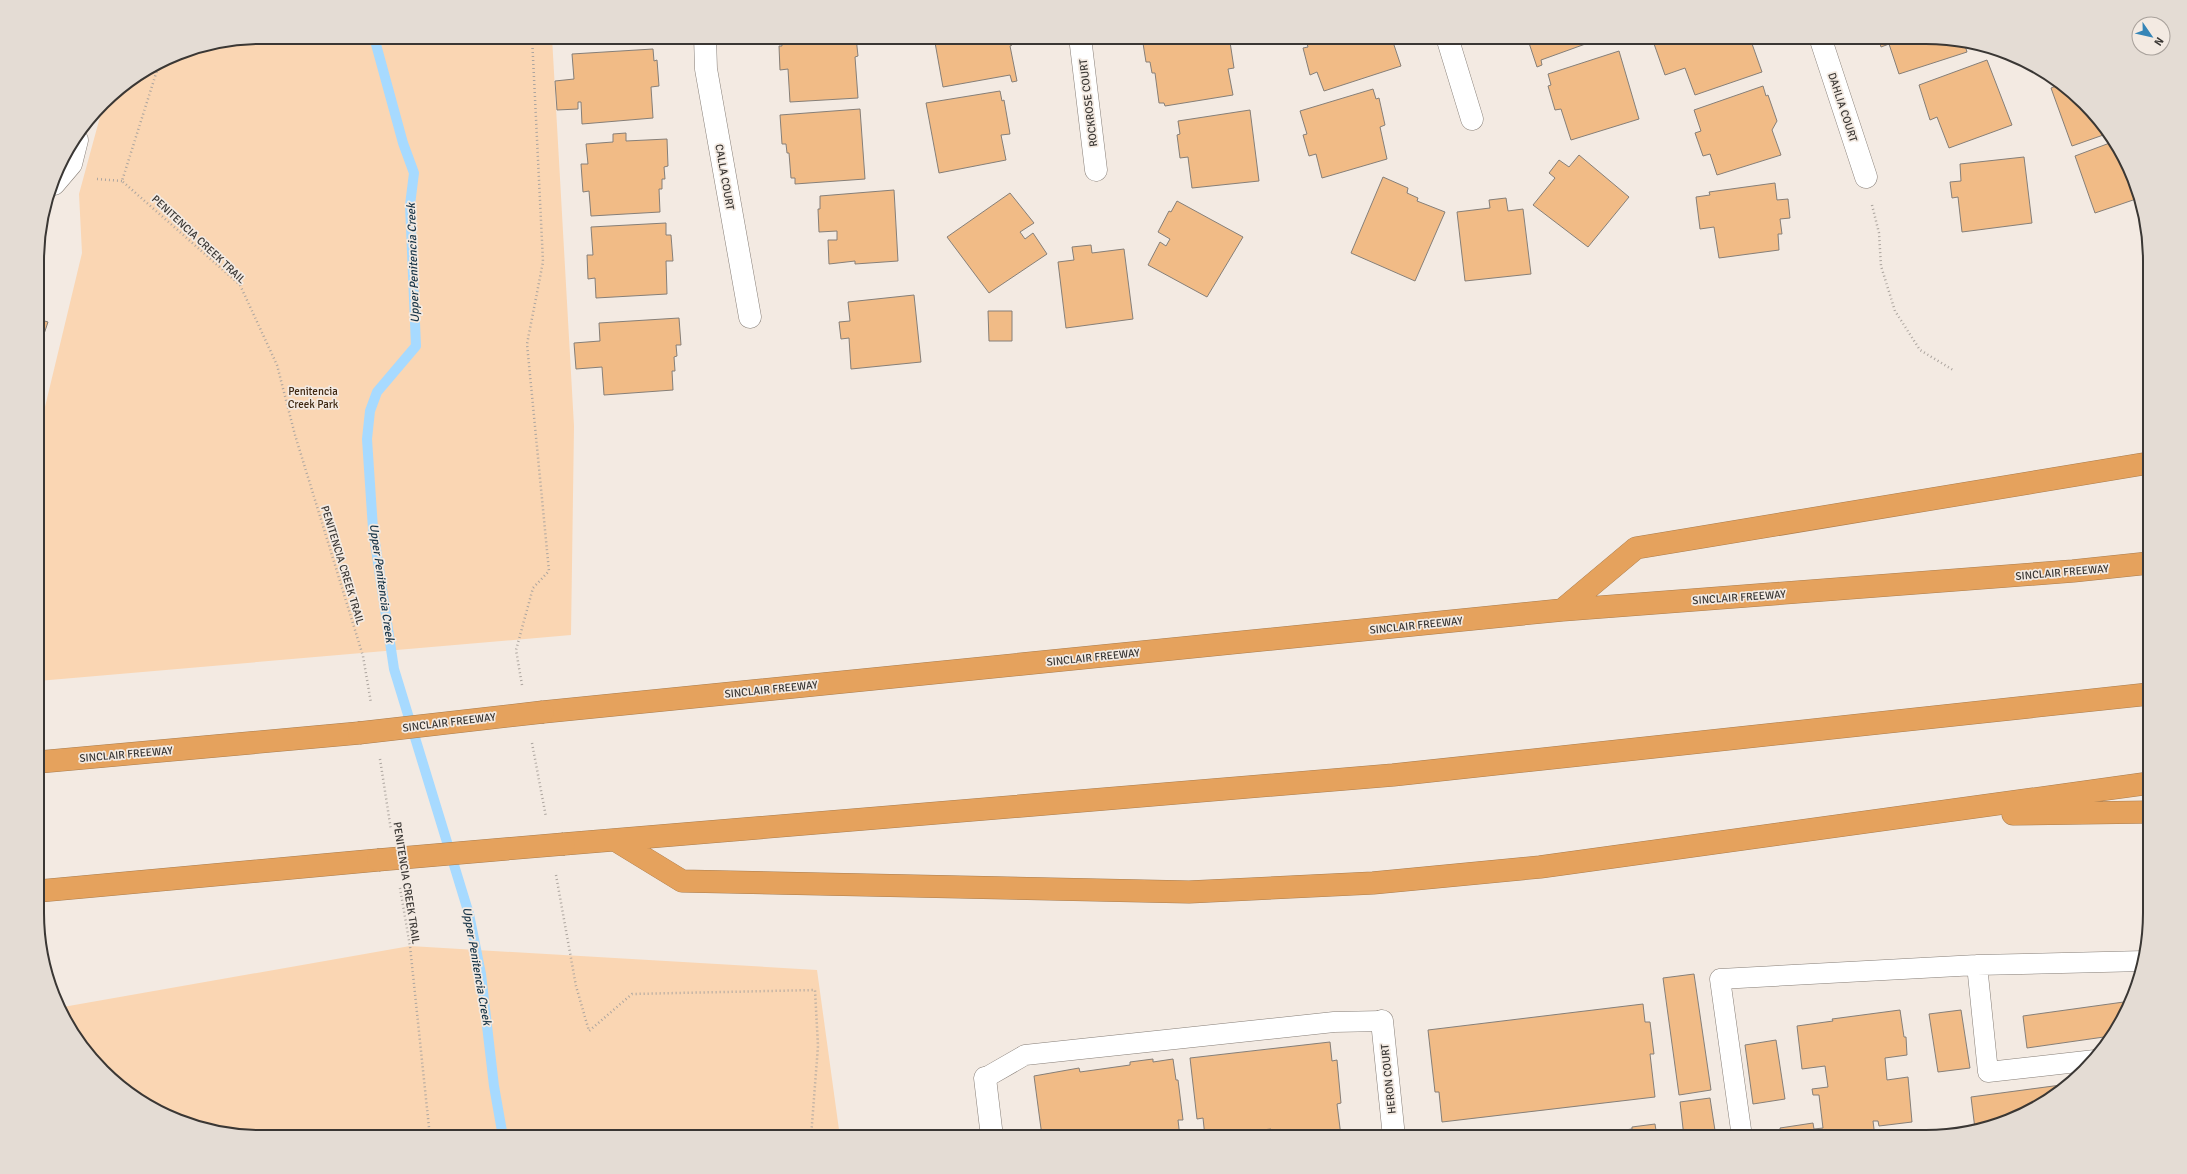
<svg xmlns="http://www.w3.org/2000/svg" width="2187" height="1174" font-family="Signika,sans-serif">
	<rect width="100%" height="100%" fill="#f3eae2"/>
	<!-- green -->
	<path fill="#fad6b3" d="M261,37H552L574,426L571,635L38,681V436L82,253L79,194L103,106L113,93L176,54Z
		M410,946L817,970L840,1137H261L203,1129L162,1114L114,1082L83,1049L63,1014V1007Z"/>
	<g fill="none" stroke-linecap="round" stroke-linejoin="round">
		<!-- stream -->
		<path stroke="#a7daff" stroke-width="10" d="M374,37L403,143L414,173L410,205L416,346L377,392L370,411L367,439L373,529L394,669L469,914L481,974L494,1086L503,1137"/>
	</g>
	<!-- building -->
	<path fill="#f1bb86" stroke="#867f78" d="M577,37H641L577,41Z
		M781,37H856L858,56L855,57L858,98L790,102L788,69L780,70L779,46H782Z
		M934,37H1010L1012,45L1010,46L1017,81L1012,82L1010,75L943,87Z
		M1142,37H1222L1223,43L1230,42L1234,68L1228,69L1233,95L1165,106L1164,103H1159L1155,73H1152L1150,62H1146Z
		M1305,37H1386L1387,41L1392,39L1401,66L1324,91L1317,72L1310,75L1303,48L1308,47Z
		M1527,37H1601L1602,38L1541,60L1542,65L1537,67Z
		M1663,37H1758V39L1751,41L1762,72L1695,95L1685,68L1665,75L1653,41Z
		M1878,37H1926L1964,42L1967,52L1899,74L1889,44L1881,47Z
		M653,49L654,61L657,60L659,86L651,87L653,118L582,124L581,102H578V109L557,110L555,81L574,79L572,54Z
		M1619,51L1639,119L1571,140L1561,109L1555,110L1548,86L1551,85L1548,74Z
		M1987,60L2012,125L1949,148L1937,117L1930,120L1919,85Z
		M2061,84L2073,92L2109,133L2072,146L2051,88Z
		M1763,86L1766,96L1768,95L1777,121L1772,130L1781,155L1717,175L1710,154L1703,156L1695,133L1701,131L1694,110Z
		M1373,89L1376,99L1379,98L1385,125L1380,127L1387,159L1322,178L1316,154L1309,156L1303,135L1307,134L1300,111Z
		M1000,91L1002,101L1004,100L1010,134L1001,135L1006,160L939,173L926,103Z
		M860,109L865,179L795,184V178H791L789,153H787L786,144H782L780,115Z
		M1250,110L1259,181L1192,188L1188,157L1180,158L1177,135L1180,134L1178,121Z
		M626,133V141L667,139L668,166L664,167L665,179H662V189H659L660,212L591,216L589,191L583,192L581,164H588L586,144L613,142V134Z
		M2115,141L2133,176L2139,198L2095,213L2075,156Z
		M1579,155L1629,197L1588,247L1533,205L1555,178L1549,173L1559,160L1569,167Z
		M2024,157L2032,223L1962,232L1958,197L1952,198L1950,182L1961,181L1960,164Z
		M1383,177L1408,188L1407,193L1418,198L1417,201L1445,212L1415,281L1351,253Z
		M1775,183L1777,200L1788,199L1790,218L1780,219L1782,234H1778L1779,250L1719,258L1714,227L1700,229L1696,197L1710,195L1709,192Z
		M894,190L898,261L855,264V261L829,264L828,240H837V231L819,232L818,209H820V196Z
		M1010,193L1034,223L1020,232L1025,239L1033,233L1047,254L989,293L947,237Z
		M1506,198L1508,211L1523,209L1531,274L1465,281L1457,212L1490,208L1489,200Z
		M1177,201L1243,237L1207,297L1148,265L1160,242L1166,246L1170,239L1158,232L1169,211L1171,212Z
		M666,223V235H671L673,261H666L667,294L596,298L595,278L588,279L587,255H593L591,227Z
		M1091,245L1092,253L1124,249L1133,319L1066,328L1058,262L1074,260L1072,247Z
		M914,295L921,362L851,369L849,338L841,339L839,322L850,321L848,302Z
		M988,311H1012V341H989Z
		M679,318L681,345H676L677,356L674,357L675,371H672L673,390L604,395L602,367L576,369L574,343L600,341L599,323Z
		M38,319L48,322L38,352Z
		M1694,974L1711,1090L1679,1095L1663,978Z
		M2131,1001L2127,1012L2111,1036L2027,1048L2023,1016Z
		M1643,1004L1645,1022H1650L1654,1054H1650L1655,1097L1442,1122L1439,1092H1435L1428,1030Z
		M1900,1010L1904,1037H1906L1907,1055L1885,1058L1887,1080L1908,1077L1912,1122L1879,1126L1878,1121H1873L1875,1137H1781L1780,1128L1813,1123L1814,1129L1823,1128L1819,1095H1813L1812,1089L1828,1087L1825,1066L1802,1069L1797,1026L1833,1021L1832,1019Z
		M1961,1010L1970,1068L1938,1072L1929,1014Z
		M1776,1040L1785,1099L1753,1104L1745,1045Z
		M1330,1042L1332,1061L1337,1060L1341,1103L1337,1104L1341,1136L1313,1137V1133L1296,1135L1297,1137H1272L1271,1129L1244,1132L1245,1137H1205L1203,1118L1197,1119L1190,1058Z
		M1153,1059V1062L1173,1059L1176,1080H1178L1183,1120H1178L1180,1137L1042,1136L1034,1076L1079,1068L1080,1072L1130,1065V1062Z
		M2061,1085V1090L2050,1099L1998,1125L1975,1129L1971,1097Z
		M1710,1098L1716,1137H1684L1680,1102Z
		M1655,1124L1657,1137H1573L1632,1129V1127Z"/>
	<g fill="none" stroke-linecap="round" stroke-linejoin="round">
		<defs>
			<path id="lane" d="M1977,965L1988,1072L2095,1060
				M985,1078L1025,1055L1334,1022L1382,1021
				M1742,1137L1720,979L1977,965L2144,961"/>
			<path id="street" d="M705,37L706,69L750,317
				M1080,37L1096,170
				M1447,37L1472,119
				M1820,37L1866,177
				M54,184L71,164L77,140
				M1382,1021L1394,1137
				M985,1078L992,1137"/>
			<path id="highway" d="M1562,610L1636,548L2149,463
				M543,712L1562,610L2073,571L2149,563
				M39,762L359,733
				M2013,814L2150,812
				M615,840L682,881L1189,892L1373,883L1540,867L2150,783
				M564,844L1393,775L2149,694
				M39,891L378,860"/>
		</defs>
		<!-- lane casing -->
		<use href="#lane" stroke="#867e77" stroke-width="21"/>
		<!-- street casing -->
		<use href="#street" stroke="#867e77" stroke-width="23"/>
		<!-- highway casing -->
		<use href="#highway" stroke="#a97d4f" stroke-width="23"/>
		<!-- path -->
		<path stroke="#aca59f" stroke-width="2.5" stroke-dasharray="1 3" stroke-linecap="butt" d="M159,64L122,181L240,285L277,365L295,435L363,656L371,703
			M97,179L122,181
			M1872,205L1879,233L1881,266L1895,311L1920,350L1953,370
			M522,685L516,650L533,588L549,571L527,344L543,262L532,37
			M532,743L546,817
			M380,759L391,830
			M556,875L576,986L589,1031L632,994L815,990L818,1046L811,1137
			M400,888L410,946L430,1137"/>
		<!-- lane -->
		<use href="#lane" stroke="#fff" stroke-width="20"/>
		<!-- street -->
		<use href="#street" stroke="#fff" stroke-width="22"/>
		<!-- highway -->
		<use href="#highway" stroke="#e5a25d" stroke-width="22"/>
		<defs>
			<path id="highway-bridge" d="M359,733L543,712
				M378,860L564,844"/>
		</defs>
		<!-- highway-bridge casing -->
		<use href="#highway-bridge" stroke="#a97d4f" stroke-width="23" stroke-linecap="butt"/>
		<!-- highway-bridge -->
		<use href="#highway-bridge" stroke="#e5a25d" stroke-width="22"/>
	</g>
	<g text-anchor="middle" stroke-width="3.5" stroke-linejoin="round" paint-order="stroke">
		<!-- street labels -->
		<g font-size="11" fill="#3a3734" stroke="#f3eae2">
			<text transform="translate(1088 103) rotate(-97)" y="4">ROCKROSE COURT</text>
			<text transform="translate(1843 107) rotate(72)" y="4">DAHLIA COURT</text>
			<text transform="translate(725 177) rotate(80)" y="4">CALLA COURT</text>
			<text transform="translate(199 239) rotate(43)" y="4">PENITENCIA CREEK TRAIL</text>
			<text transform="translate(343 565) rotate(73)" y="4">PENITENCIA CREEK TRAIL</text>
			<text transform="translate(2062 572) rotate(-5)" y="4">SINCLAIR FREEWAY</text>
			<text transform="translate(1739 597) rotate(-4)" y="4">SINCLAIR FREEWAY</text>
			<text transform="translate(1416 625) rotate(-6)" y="4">SINCLAIR FREEWAY</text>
			<text transform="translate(1093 657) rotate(-6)" y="4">SINCLAIR FREEWAY</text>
			<text transform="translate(771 689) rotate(-6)" y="4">SINCLAIR FREEWAY</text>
			<text transform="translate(449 722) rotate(-7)" y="4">SINCLAIR FREEWAY</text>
			<text transform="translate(126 754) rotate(-5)" y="4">SINCLAIR FREEWAY</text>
			<text transform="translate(407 883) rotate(81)" y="4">PENITENCIA CREEK TRAIL</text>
			<text transform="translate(1388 1079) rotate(-96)" y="4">HERON COURT</text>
		</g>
		<!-- park labels -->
		<g font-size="11" fill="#3f2811" stroke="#f3eae2">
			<text x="313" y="395">Penitencia<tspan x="313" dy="13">Creek Park</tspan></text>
		</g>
		<!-- water labels -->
		<g font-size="12" font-style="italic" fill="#163346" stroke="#f3eae2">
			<text transform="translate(413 263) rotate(-92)" y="4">Upper Penitencia Creek</text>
			<text transform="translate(382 583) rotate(82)" y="4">Upper Penitencia Creek</text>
			<text transform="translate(477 966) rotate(80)" y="4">Upper Penitencia Creek</text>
		</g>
	</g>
	<!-- crop -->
	<path d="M0 0H2187V1174H0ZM261 44H1926A217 217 0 0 1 2143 261V913A217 217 0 0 1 1926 1130H261A217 217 0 0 1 44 913V261A217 217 0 0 1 261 44Z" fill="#e4dcd4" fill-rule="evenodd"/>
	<path fill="none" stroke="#3a3734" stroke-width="2" d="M261 44H1926A217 217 0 0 1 2143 261V913A217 217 0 0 1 1926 1130H261A217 217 0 0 1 44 913V261A217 217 0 0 1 261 44Z"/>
	<!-- north arrow -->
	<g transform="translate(2151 36) rotate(124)"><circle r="19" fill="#f3eae2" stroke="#a9a29c"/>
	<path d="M0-3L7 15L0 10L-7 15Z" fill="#3585b7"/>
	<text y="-6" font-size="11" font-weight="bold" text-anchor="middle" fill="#3a3734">N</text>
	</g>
</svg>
